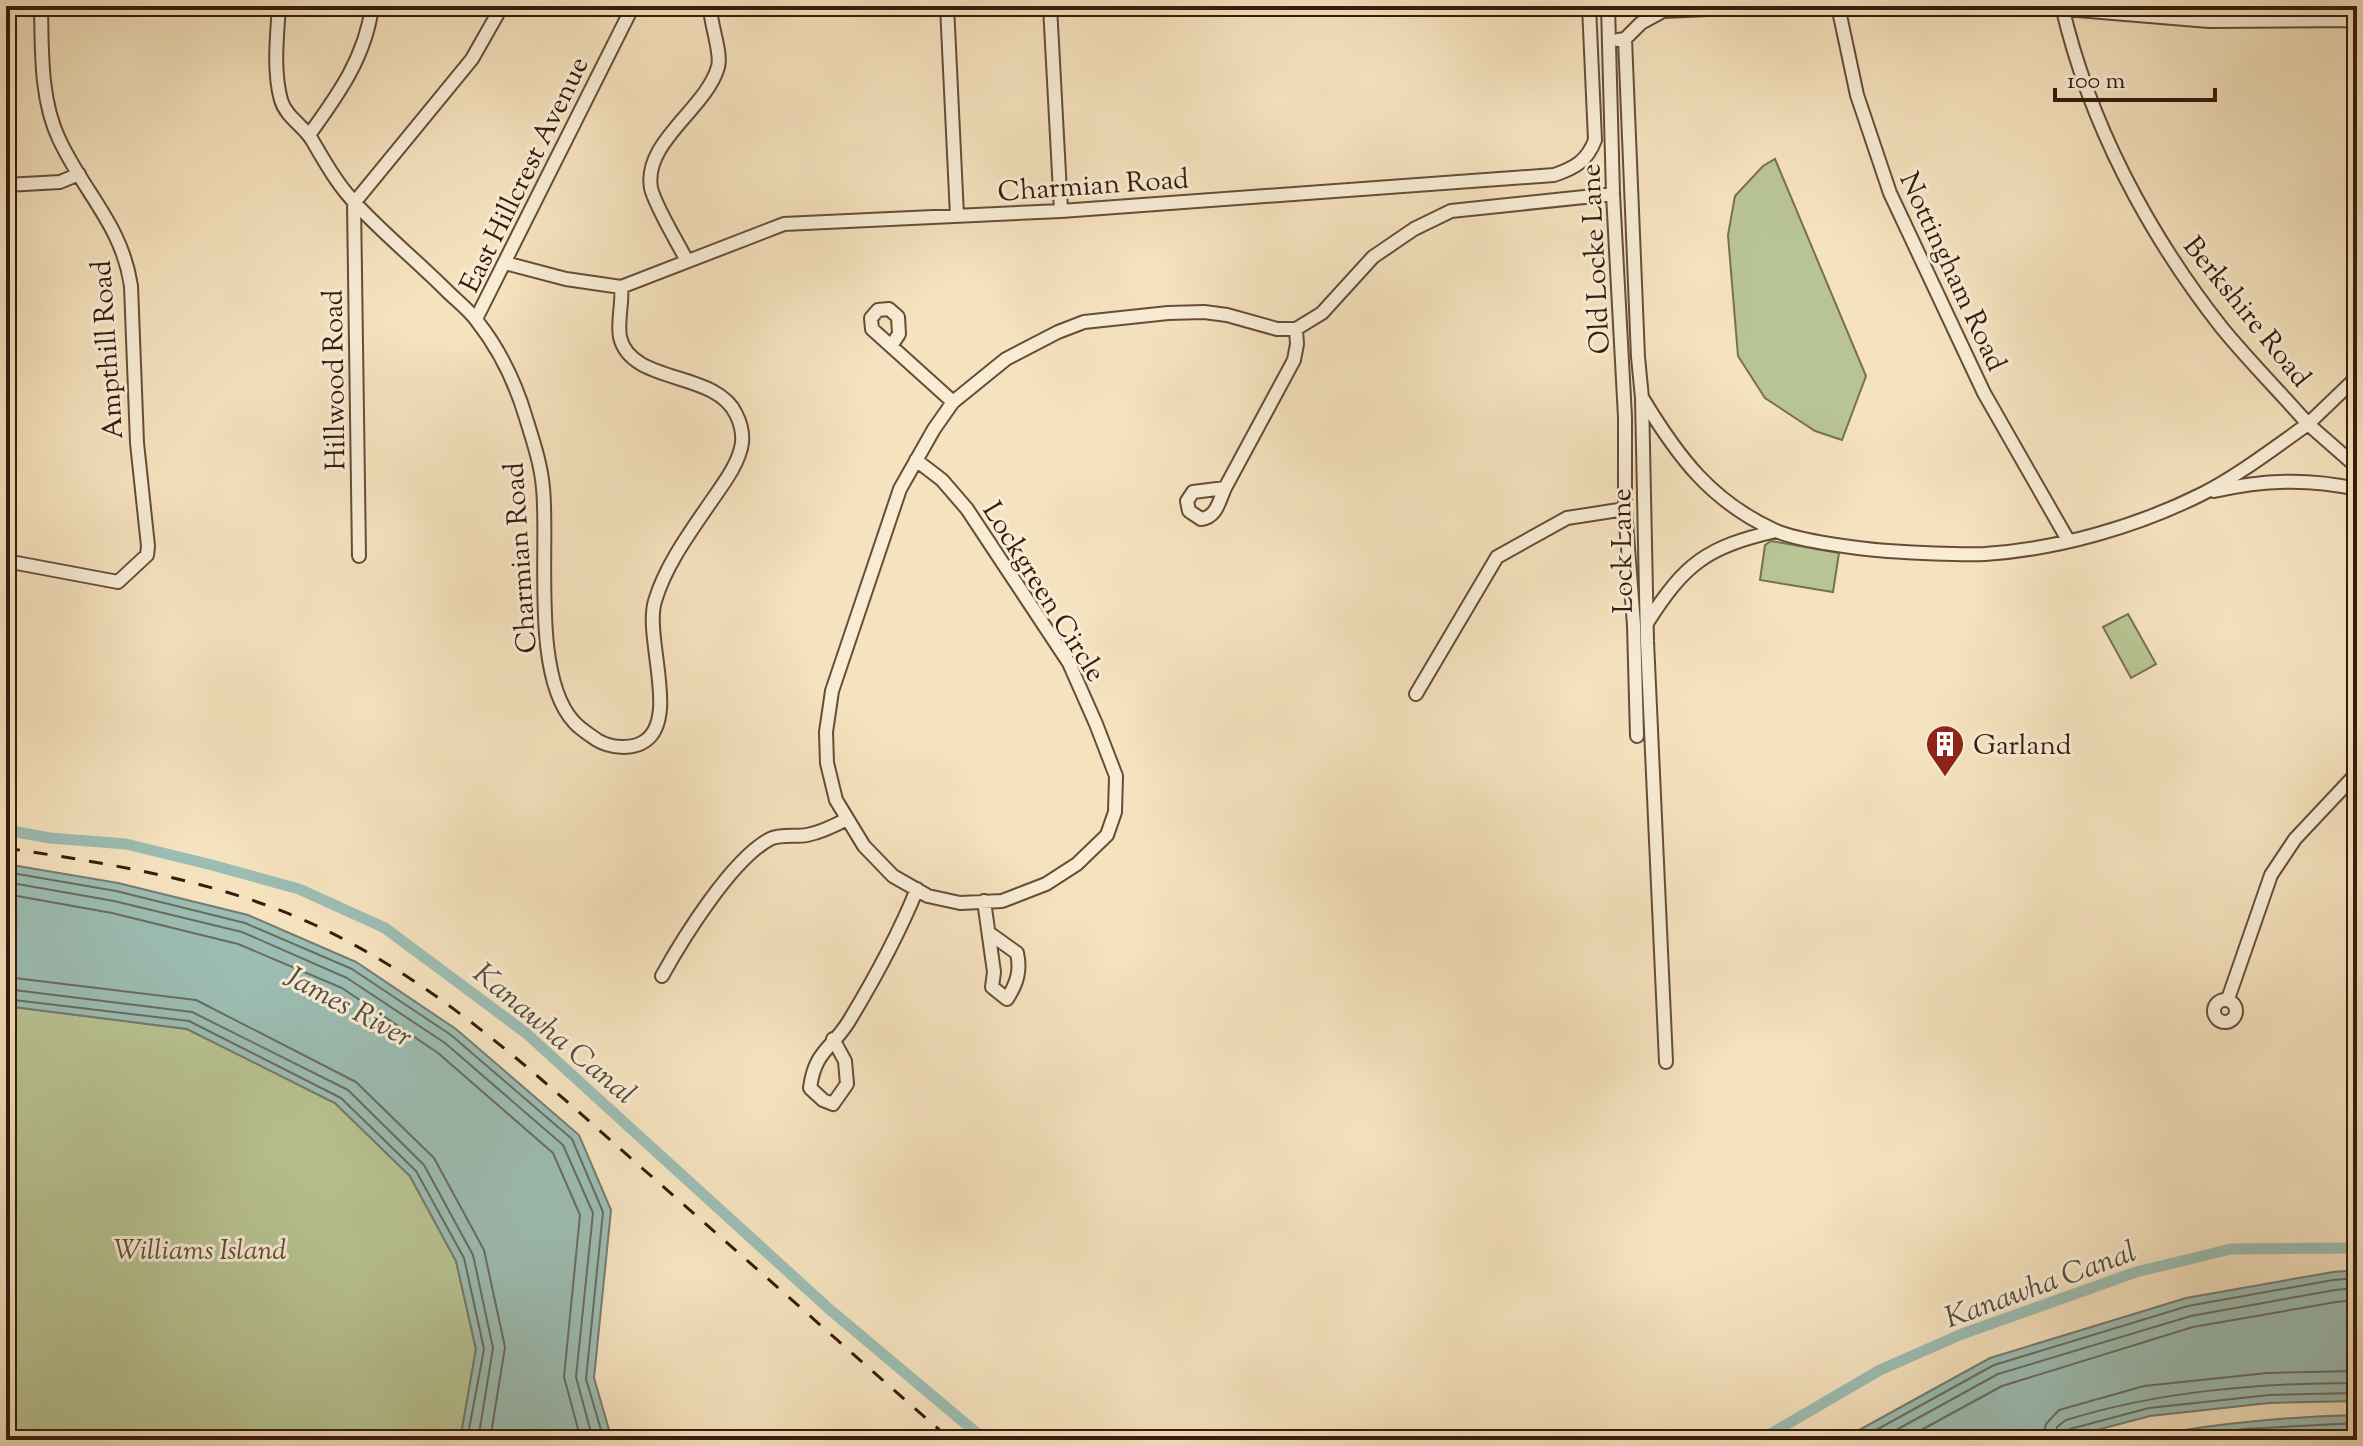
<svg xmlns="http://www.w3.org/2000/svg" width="2363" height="1446" font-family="'Sorts Mill Goudy',serif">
	<rect width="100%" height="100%" fill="#f5e2be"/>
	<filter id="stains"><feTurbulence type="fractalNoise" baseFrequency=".0025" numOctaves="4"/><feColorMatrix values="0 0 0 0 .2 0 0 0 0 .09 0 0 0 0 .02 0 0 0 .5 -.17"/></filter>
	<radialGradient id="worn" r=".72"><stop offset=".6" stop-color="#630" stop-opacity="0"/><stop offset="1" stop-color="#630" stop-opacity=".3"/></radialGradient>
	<!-- green -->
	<path fill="#b9c494" stroke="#787050" stroke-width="2" d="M1775,159L1866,376L1842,440L1815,431L1765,398L1738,356L1728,235L1735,196L1763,166Z
		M1771,541L1839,553L1833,592L1760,580L1765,545Z
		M2128,614L2156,664L2131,678L2103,627Z
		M6,1006L187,1029L335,1103L410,1176L456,1261L476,1349L461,1435L458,1440H6Z"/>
	<!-- water -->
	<path fill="#9cbdb3" stroke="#747c71" stroke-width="2" d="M6,864L118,883L248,915L356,962L456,1029L579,1135L611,1210L594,1378L612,1440H458L461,1435L476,1349L456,1261L410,1176L335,1103L187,1029L6,1006Z
		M2357,1270V1401L2269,1403L2150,1416L2059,1440H1841L1990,1358L2186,1298L2333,1272Z
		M2357,1415V1440H2131C2206,1424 2280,1417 2357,1415Z"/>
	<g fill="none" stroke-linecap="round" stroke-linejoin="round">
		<!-- shore -->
		<path stroke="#6a6c60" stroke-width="2" d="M6,872L116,891L245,923L352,969L451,1035L572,1139L603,1212L586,1379L604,1440
			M6,882L114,901L242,932L347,978L445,1043L563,1145L593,1213L576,1377L593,1440
			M6,894L112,913L238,944L342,988L438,1053L553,1153L580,1215L564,1377L581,1440
			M6,977L196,1000L356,1082L434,1158L484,1250L505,1347L490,1440
			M6,989L192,1012L348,1090L424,1165L473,1255L493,1348L478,1440
			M6,999L189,1021L341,1098L416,1171L464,1258L484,1349L467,1440
			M1858,1440L1994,1365L2188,1306L2333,1280L2357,1278
			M1878,1440L1998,1374L2191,1316L2335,1290L2357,1288
			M1903,1440L2002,1386L2193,1327L2336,1302L2357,1300
			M2042,1440L2046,1424L2059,1410L2144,1386L2267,1373L2357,1371
			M2054,1440L2057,1427L2066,1420C2160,1391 2259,1383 2357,1383
			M2064,1440L2065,1434L2070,1429L2149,1408L2269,1395L2357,1393
			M2170,1440L2244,1429L2357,1423
			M2235,1440L2357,1433"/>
		<!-- canal -->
		<path stroke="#9cbdb3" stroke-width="11" d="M6,830L50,838L126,844L212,865L299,889L385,928L526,1033L828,1308L985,1440
			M1760,1440L1880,1370L1962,1334L2136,1272L2231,1249L2357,1248"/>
		<defs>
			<path id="street" d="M279,6C277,36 273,71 281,100C286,117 303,125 312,140C325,162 338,186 357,205C385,235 417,261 446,290C456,300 469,310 477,321C499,349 516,384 526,418C533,441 541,464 543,488C549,548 531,676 574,722C580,729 590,735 597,740C610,748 632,750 645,741C679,718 644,637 655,601C665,567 688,535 708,506C720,488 739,465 742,443C743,433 740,422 736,414C715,370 631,385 620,337C617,321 623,303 621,287
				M947,6L957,216
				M1050,6L1061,211
				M1608,6L1613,194L1625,417V509L1634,625L1637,736
				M1838,6L1857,95L1890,193L1984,393L2068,540
				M2028,6L2209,21L2357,20
				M2062,6C2089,123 2148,234 2222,328C2249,361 2280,392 2308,424L2357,377
				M2182,6H2331
				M2353,6L2357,64
				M1625,39L1638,357L1642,398L1647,641L1666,1062
				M1618,40L1625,39L1641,23L1663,11L1777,6
				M309,135C338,95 366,56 372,6
				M6,185L60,182L79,174
				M354,203L359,556
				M354,203L472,59L502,6
				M687,261C678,243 655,206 651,188C643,142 706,109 718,67C722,52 710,24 710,6
				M505,263L566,279L621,287L784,224L1061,211L1554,175C1575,168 1587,161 1595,140L1589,6
				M476,319L633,6
				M891,346L899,334L898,317L889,309L878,310L871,318L872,329L953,402
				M1643,399C1678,457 1711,501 1774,530C1797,541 1861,549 1888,551C1920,553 1953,555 1985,554C2058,549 2136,527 2202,494C2239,475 2274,448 2308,424L2357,467
				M916,460L942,480L967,509L1069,663L1096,724L1116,776L1115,812L1107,835L1077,864L1046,884L1002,901L960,903L928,896L893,876L864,846L836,800L827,763L826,732L832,691L900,489L934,429L953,402L1006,359L1058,332L1084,322L1168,313L1204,312L1227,315L1277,329H1296L1322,313L1373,257L1414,229L1451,211L1613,194
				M1225,488L1193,492L1187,501L1189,511L1201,519C1217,517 1219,501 1225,488L1294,360L1297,344L1296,329
				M2214,491C2263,480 2307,478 2357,489
				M6,561L118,582L147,555L148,546L137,443L131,286C122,225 84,193 59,139C40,99 42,49 41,6
				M1647,623C1685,563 1707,547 1776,531
				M1416,694L1497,557L1567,518L1625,509
				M984,901L994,972L992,987L1007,999C1017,983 1021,971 1017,953L989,933
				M662,976C683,938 732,859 770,839C780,834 796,837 807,835C822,832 834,826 847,819
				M2228,999L2271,875L2295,839L2357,773
				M2214 1011a11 11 0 1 1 22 0a11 11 0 1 1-22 0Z
				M833,1039L845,1061L847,1084L833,1104L823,1100L810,1088C815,1050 832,1049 849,1021C875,978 898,936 917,889"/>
		</defs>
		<!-- street casing -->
		<use href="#street" stroke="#664d39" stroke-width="16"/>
		<!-- street -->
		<use href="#street" stroke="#f8ecd5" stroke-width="12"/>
		<!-- rail -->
		<path stroke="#371b0d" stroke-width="3" stroke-dasharray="14 14" stroke-linecap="butt" d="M6,848C111,864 217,880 315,925C441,984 540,1078 643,1169C746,1259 848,1350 951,1440"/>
	</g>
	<!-- icons -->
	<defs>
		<symbol id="building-pin" viewBox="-11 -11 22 30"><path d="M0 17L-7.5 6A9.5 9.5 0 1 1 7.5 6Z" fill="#8f2418" stroke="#f8ecd5"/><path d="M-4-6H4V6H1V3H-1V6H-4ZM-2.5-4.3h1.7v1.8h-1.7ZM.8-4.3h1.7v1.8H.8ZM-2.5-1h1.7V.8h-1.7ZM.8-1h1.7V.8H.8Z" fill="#fff"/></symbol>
	</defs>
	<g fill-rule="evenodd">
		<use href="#building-pin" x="1923" y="722" width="44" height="60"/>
	</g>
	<g text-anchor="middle" stroke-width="6" stroke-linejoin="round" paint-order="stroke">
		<!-- street labels -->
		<g font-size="28" fill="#371b0d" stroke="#f8ecd5">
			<text transform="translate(523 174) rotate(-64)" y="10">East Hillcrest Avenue</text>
			<text transform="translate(1093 184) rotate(-4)" y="10">Charmian Road</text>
			<text transform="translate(1594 259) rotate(-93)" y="10">Old Locke Lane</text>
			<text transform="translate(1954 271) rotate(65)" y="10">Nottingham Road</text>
			<text transform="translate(2248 311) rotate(51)" y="10">Berkshire Road</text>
			<text transform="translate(106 350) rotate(-94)" y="10">Ampthill Road</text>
			<text transform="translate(333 380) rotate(-91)" y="10">Hillwood Road</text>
			<text transform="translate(1621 551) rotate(-91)" y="10">Lock Lane</text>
			<text transform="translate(519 558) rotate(-94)" y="10">Charmian Road</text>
			<text transform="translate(1045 591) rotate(58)" y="10">Lockgreen Circle</text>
		</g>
		<!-- poi labels -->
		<g font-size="28" fill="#371b0d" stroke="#f8ecd5" text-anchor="start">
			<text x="1973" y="754">Garland</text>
		</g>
		<!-- park labels -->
		<g font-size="28" font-style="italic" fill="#5e4e36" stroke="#f8ecd5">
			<text x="200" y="1259">Williams Island</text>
		</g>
		<!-- water labels -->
		<g font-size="30" font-style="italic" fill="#554c3f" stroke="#f8ecd5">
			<text transform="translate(349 1006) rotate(28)" y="10">James River</text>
			<text transform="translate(555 1033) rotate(40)" y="10">Kanawha Canal</text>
			<text transform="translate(2040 1284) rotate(-20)" y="10">Kanawha Canal</text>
		</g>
	</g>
	<!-- margin -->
	<rect width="2363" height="1446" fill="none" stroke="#f5e2be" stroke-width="32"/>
	<rect x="8" y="8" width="2347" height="1430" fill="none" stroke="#371b0d" stroke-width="4"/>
	<rect x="16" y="16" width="2331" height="1414" fill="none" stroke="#371b0d" stroke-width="2"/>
	<!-- scale -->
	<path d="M2055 88v12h160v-12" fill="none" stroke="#371b0d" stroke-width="4"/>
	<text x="2067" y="88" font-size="24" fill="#371b0d" stroke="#f8ecd5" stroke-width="6" paint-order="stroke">100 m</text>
	<rect width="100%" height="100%" filter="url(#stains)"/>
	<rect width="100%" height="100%" fill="url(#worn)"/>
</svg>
